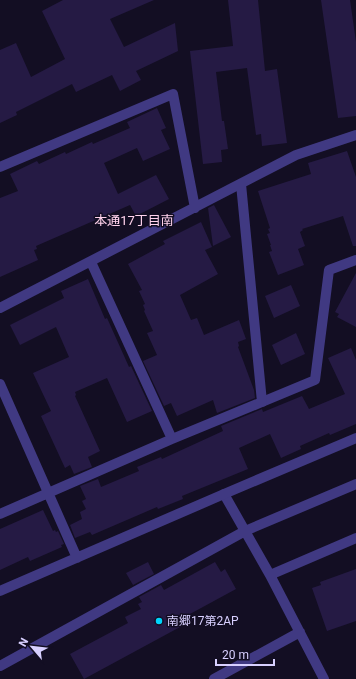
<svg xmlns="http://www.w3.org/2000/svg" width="356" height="679" font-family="Roboto,'Noto Sans JP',sans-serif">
	<rect width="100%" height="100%" fill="#130e23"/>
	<!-- building -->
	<path fill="#251a44" d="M63,0H154L110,19L124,47L175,23L178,51L136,71L141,80L120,91L112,75L76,92L72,84L16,112L17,115L0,123V50L16,43L31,77L65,59L42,11Z
		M228,0H258L265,71L277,69L287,143L262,146L261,134L256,135L247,68L216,72L222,121H224L228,149L221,150L222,162L203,164L190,51L233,46Z
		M321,0H350L356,42V116L338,118Z
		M157,108L166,128L161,130L170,149L143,161L137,148L104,163L118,194L156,175L169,199L136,216L130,205L36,246L37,249L34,250L38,260L0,277V198L18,191L10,174L37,161L39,164L65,152L66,154L92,142L93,144L130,128L127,122Z
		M347,151L356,177V246H353L343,216L302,229L303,230L300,232L305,246L298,249L304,265L278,275L269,252L272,251L270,245H271L267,234L270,233L268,229L270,228L258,191L311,174L308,163Z
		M214,205L231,237L213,246L208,208Z
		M201,222L212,247L205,250L218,274L180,295L191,320L197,318L204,335L239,320L246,339L238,342L239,346L238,347L254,390L255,398L217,413L213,400L177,416L171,403L164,406L143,361L157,355L147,333L153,331L144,311L145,310L143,305L145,304L139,291L142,290L128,264L165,244L163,241Z
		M356,273V327L337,317L339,314L335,312Z
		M88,279L105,319L107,318L129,367L131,366L152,411L127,422L107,378L75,392L76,395L75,396L100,451L88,457L92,467L74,474L70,465L65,468L41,416L51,411L33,373L69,357L56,327L20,345L10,325L64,298L61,291Z
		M291,285L300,306L274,318L265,296Z
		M296,333L305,354L281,365L272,345Z
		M351,348L356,360V424L330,435L329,433L300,446L301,449L281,458L270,434L239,448L248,469L182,496L183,499L158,509L157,507L92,535L90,532L75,538L70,525L82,519L80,512L86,509L82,501L86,499L80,486L98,479L101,487L139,471L137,467L161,457L162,459L223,431L221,426L262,409L263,412L302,396L309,409L345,394L328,358Z
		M43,510L53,531L55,530L56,532L58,531L64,544L61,545L62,547L30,561L28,557L0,570V529Z
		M148,562L154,574L133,585L126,573Z
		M215,562L221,572L225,569L236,589L190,614L193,620L84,679L70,654L128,623L125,617L141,609L138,604L142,602L139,597L161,585L164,590Z
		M356,569V621L327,631L312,588L321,585L320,582Z"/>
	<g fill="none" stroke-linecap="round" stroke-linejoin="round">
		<!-- lane -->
		<path stroke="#403982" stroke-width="10" d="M262,402L315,380L329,270L356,260
			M224,494L270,575L324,679
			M270,575L356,538
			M0,666L245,531L356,484
			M214,679L300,632"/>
		<!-- street -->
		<path stroke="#403982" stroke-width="10" d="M0,167L173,94L195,208
			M91,262L172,439
			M0,308L296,155L356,135
			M0,384L77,558
			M0,514L172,439L262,402L241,184
			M0,591L224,494L356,438"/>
	</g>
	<!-- markers -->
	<circle fill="#00d4fb" stroke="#130e23" stroke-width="1.5" cx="159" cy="621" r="4"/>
	<g text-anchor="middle" stroke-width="3" stroke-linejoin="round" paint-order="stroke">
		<!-- poi labels -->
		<g font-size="12" fill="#d8d0ff" stroke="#130e23" text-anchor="start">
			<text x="167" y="625">南郷17第2AP</text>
		</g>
		<!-- neighbourhood labels -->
		<g font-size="13" fill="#ffd2ec" stroke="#130e23">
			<text x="134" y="225">本通17丁目南</text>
		</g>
	</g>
	<!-- north arrow -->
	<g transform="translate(32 647) rotate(298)" stroke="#130e23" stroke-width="3" paint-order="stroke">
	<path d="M0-3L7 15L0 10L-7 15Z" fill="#d8d0ff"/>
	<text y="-6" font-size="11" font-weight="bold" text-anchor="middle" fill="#d8d0ff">N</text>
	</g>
	<!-- scale -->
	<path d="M216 659v6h58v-6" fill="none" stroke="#d8d0ff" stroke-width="2"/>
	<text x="222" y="659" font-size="12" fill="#d8d0ff" stroke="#130e23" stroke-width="3" paint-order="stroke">20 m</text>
</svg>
